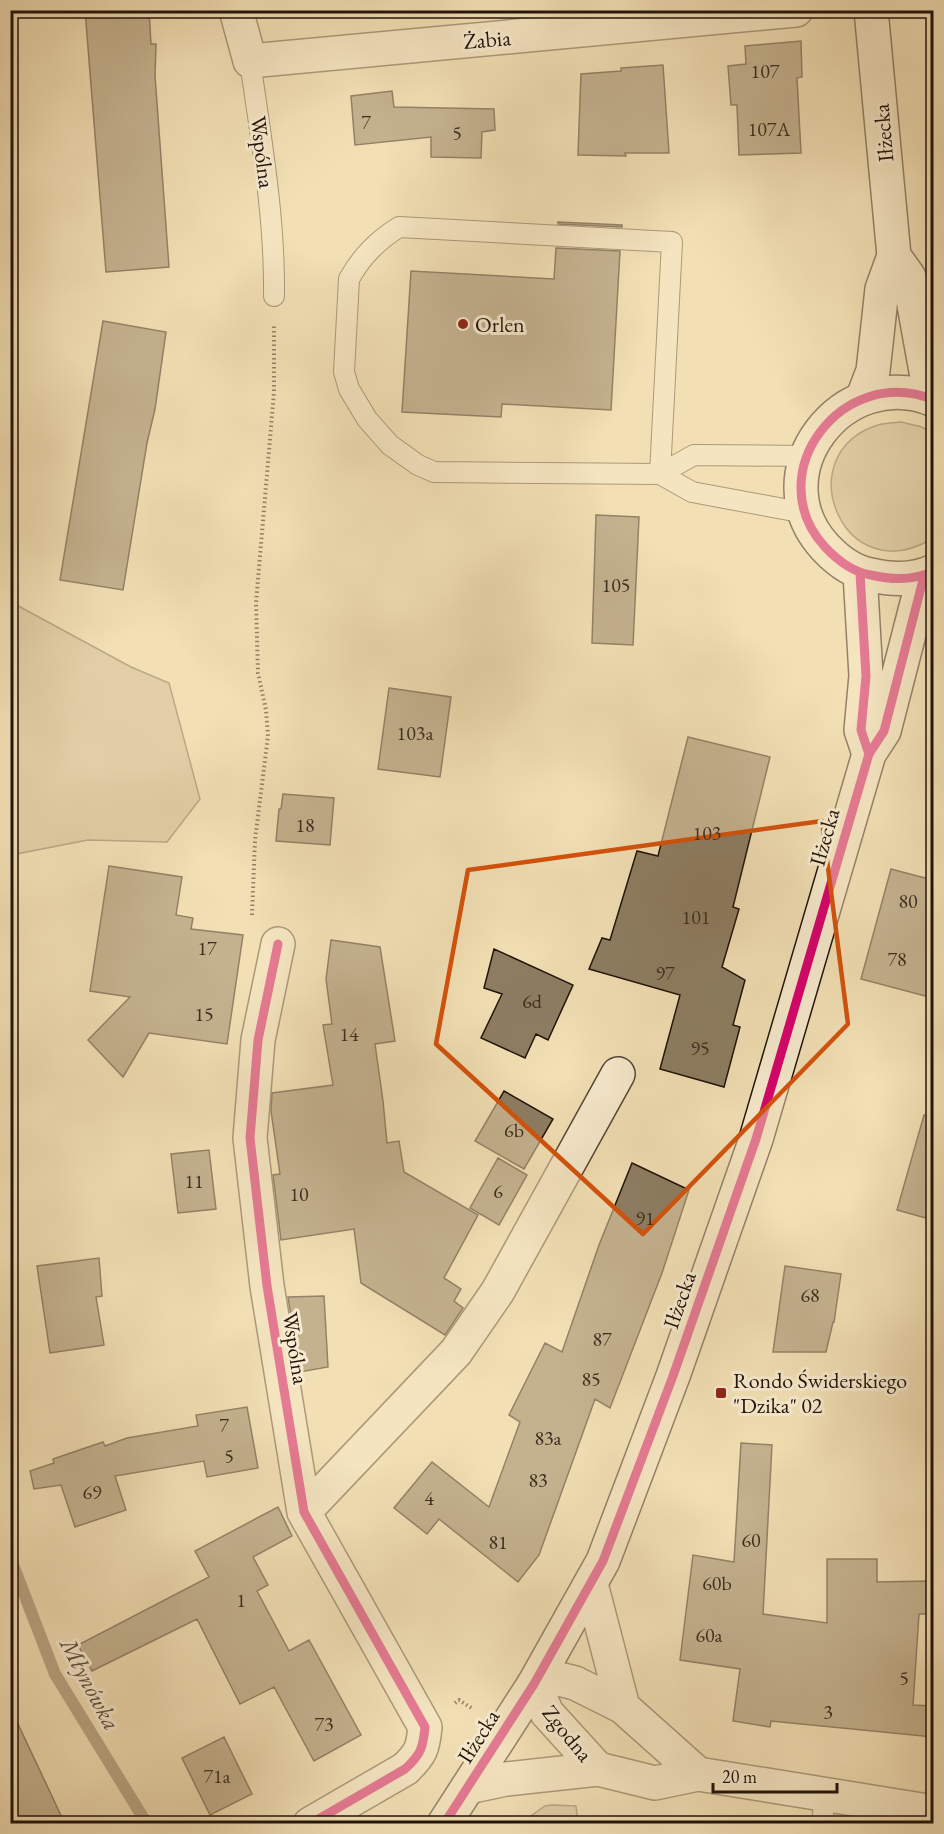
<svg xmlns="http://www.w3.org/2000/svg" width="944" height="1834" font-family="'EB Garamond',serif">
	<rect width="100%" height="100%" fill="#f2dfb4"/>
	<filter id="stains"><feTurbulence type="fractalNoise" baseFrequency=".00333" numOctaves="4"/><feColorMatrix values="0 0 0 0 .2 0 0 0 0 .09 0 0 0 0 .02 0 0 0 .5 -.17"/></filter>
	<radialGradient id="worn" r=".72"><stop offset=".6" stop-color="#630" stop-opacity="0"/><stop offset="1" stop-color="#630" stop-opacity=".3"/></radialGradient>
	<!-- green -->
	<path fill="#cebc97" stroke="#776850" stroke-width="1.5" d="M901,422L922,427L933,435V538C844,594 786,454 878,425C885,423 893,423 901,422Z
		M11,602L131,667L169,683L200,799L167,842L88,840L11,855Z
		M552,1805L576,1806L578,1823H521L545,1806Z"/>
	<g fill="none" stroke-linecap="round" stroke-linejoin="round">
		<!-- stream -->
		<path stroke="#73644d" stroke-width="12" d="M10,1557L55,1674L147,1824"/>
	</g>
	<!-- building -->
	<path fill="#8d7d62" stroke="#201309" stroke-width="1.5" d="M85,10H149L151,44H156L155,76L169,267L106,272Z
		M801,41L802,77L797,78L801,153L739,155L737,105H731L728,66L746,64L745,46Z
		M663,65L669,153H625L626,156L578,155L581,74L621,71V68Z
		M392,91L394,107L494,109L495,130L482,132L481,158L431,157V137L355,145L351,96Z
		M558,222L622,225V227L558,224Z
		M556,248L620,251L611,410L502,404L501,417L402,412L411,271L554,279Z
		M103,321L166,332L155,409L147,443L123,590L60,580Z
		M596,515L639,517L633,645L592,643Z
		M389,688L451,697L440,777L378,769Z
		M688,737L770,757L733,907L739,909L722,967L745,980L733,1025L740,1027L724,1087L660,1069L680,995L589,969L602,938L610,940L637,851L658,856Z
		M283,794L334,798L330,845L276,841L279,809H281Z
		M109,866L182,877L176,915L193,918L191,929L243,935L227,1044L149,1033L123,1077L88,1040L130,997L90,991Z
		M891,869L933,880V998L861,979Z
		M331,940L380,947L395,1041L375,1044L383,1101L387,1143L399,1141L404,1172L478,1215L444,1278L461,1289L454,1301L463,1308L445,1335L361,1283L354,1229L281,1240L273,1175L280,1174L271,1111L272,1093L333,1085L323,1025L332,1024L326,979Z
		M494,949L573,985L548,1040L536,1034L525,1058L481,1038L502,994L484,988Z
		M504,1091L553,1119L524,1169L475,1141Z
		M924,1115L933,1116V1220L897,1210Z
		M209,1150L216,1209L178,1213L171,1154Z
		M498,1158L527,1175L499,1225L470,1208Z
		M632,1163L689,1190L662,1273L610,1408L595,1399L539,1555L518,1582L439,1519L427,1534L394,1508L432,1462L489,1507L520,1422L509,1415L545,1343L562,1352L599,1245Z
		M99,1258L102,1296L96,1297L104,1345L50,1353L37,1266Z
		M785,1266L841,1274L834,1322H833L826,1352H773Z
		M324,1296L328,1367L300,1372L288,1297Z
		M247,1407L258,1468L207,1477L204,1461L115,1476L126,1510L75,1527L61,1485L34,1489L30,1471L54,1463L53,1459L103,1442L105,1446L127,1438L198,1426L196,1415Z
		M741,1443L772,1445L763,1614L827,1623V1559H877V1582L930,1581V1614H919L913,1705L933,1706V1737L771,1721L770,1727L733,1721L740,1669L680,1660L693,1555L734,1562Z
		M278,1507L292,1536L253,1557L268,1585L257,1591L289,1651L309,1640L361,1735L314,1761L274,1687L240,1704L197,1619L92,1671L78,1645L209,1577L195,1551Z
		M10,1707L65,1824H10Z
		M224,1737L252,1794L210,1815L182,1758Z"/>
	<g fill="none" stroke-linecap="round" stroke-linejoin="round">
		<defs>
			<path id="service" d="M250,61C261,139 275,217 274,296
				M660,474L672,242L399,227C377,241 362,256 349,279L344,372L349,389L367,419L390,445L418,465L434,472L660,474L692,492L805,513
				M660,474L694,455L806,456
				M822,1824L825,1796"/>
			<path id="minor" d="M236,10L250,61L796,10
				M278,944L258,1040L250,1138L267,1286L304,1512L425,1727C423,1748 421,1754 405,1769L310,1824
				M304,1512L456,1352L498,1291L618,1074"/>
			<path id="tertiary" d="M591,1584L623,1707
				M598,1769L547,1713L534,1684L559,1679L575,1683L623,1707L698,1774
				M468,1787L506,1779L598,1769L655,1783L698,1774L934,1812"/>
			<path id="secondary" d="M894,256L909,277L931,399
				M863,397L873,371L882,289L894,256L871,10
				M934,400C843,362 758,474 825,547C838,561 852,572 871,575C892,580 913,581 934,571
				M860,573L866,676L861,730L869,754
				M444,1824L534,1684L603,1561L673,1376L756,1139L869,754L884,731L924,576"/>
		</defs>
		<!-- service casing -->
		<use href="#service" stroke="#544634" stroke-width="22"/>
		<!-- minor casing -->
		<use href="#minor" stroke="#544634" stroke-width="36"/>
		<!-- tertiary casing -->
		<use href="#tertiary" stroke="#544634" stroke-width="36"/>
		<!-- secondary casing -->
		<use href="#secondary" stroke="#201309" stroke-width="36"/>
		<!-- path -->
		<path stroke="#201309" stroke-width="4" stroke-dasharray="1.5 3" stroke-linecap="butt" d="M252,915L255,840L268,736L266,710L258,673L256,603L274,392V326
			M455,1703L459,1700L473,1709"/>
		<!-- service -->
		<use href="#service" stroke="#f7eace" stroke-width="20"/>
		<!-- minor -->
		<use href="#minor" stroke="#f7eace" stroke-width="33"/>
		<!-- tertiary -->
		<use href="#tertiary" stroke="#f7eace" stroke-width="33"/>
		<!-- secondary -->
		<use href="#secondary" stroke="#f7eace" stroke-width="33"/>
		<defs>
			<path id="cycleway" d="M934,400C843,362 758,474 825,547C838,561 852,572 871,575C892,580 913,581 934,571
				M860,573L866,676L861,730L869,754
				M278,944L258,1040L250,1138L267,1286L304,1512L425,1727C423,1748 421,1754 405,1769L310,1824
				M444,1824L534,1684L603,1561L673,1376L756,1139L869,754L884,731L924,576"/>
		</defs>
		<!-- cycleway casing -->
		<use href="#cycleway" stroke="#f7eace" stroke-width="13"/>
		<!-- cycleway -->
		<use href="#cycleway" stroke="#d6006c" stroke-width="9"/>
	</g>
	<!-- marked area -->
	<path d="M0 0H944V1834H0ZM822,821L848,1024L643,1234L436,1044L468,870Z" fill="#f2dfb4" fill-opacity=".55" fill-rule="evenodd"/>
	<path fill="none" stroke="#d4520c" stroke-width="4.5" stroke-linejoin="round" d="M822,821L848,1024L643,1234L436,1044L468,870Z"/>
	<!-- markers -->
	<g fill="#8f2418" stroke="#f7eace" stroke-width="2">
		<circle cx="463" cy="324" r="6"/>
		<rect x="715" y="1387" width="12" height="12" rx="3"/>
	</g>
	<g text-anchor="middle" stroke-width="6" stroke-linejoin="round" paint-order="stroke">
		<!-- number labels -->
		<g font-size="20" fill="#3b2e1f">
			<text x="765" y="78">107</text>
			<text x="366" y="129">7</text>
			<text x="769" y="136">107A</text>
			<text x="457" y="140">5</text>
			<text x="616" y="592">105</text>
			<text x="415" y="740">103a</text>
			<text x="305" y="832">18</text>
			<text x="707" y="840">103</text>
			<text x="908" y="908">80</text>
			<text x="696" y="924">101</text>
			<text x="207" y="955">17</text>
			<text x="897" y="966">78</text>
			<text x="665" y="980">97</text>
			<text x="532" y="1008">6d</text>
			<text x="204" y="1021">15</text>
			<text x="349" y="1041">14</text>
			<text x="700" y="1055">95</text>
			<text x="514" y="1137">6b</text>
			<text x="194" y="1188">11</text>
			<text x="498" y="1198">6</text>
			<text x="299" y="1201">10</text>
			<text x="645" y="1225">91</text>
			<text x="810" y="1302">68</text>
			<text x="602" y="1346">87</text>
			<text x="591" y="1386">85</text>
			<text x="224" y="1432">7</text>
			<text x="548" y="1445">83a</text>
			<text x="229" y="1463">5</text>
			<text x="538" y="1487">83</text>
			<text x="92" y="1499">69</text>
			<text x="429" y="1505">4</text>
			<text x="751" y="1547">60</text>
			<text x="498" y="1549">81</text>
			<text x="717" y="1590">60b</text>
			<text x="241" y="1607">1</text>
			<text x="709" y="1642">60a</text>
			<text x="904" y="1685">5</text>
			<text x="828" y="1719">3</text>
			<text x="324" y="1731">73</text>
			<text x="217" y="1783">71a</text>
		</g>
		<!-- street labels -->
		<g font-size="22" fill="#201309" stroke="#f7eace">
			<text transform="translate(487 39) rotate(-5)" y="8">Żabia</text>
			<text transform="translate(883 133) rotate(-95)" y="8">Iłżecka</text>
			<text transform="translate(263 152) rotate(83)" y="8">Wspólna</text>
			<text transform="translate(824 837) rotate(-74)" y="8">Iłżecka</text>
			<text transform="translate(679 1300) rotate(-71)" y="8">Iłżecka</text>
			<text transform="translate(296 1348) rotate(81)" y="8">Wspólna</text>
			<text transform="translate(568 1733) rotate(51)" y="8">Zgodna</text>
			<text transform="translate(478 1736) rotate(-58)" y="8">Iłżecka</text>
		</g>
		<!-- poi labels -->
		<g font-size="22" fill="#201309" stroke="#f7eace" text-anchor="start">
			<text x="475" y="332">Orlen</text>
			<text x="733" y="1388">Rondo Świderskiego<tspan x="733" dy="25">"Dzika" 02</tspan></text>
		</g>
		<!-- water labels -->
		<g font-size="24" font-style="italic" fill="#5f503c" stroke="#f7eace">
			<text transform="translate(90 1684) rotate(62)" y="8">Młynówka</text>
		</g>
	</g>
	<!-- margin -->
	<rect width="944" height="1834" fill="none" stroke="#f2dfb4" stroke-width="36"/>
	<rect x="12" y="12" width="920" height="1810" fill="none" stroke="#201309" stroke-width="3"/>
	<rect x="18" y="18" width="908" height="1798" fill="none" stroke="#201309" stroke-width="1.5"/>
	<!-- scale -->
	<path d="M713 1783v9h124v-9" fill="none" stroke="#201309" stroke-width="3"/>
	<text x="722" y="1783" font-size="18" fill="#201309" stroke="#f7eace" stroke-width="4.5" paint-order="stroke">20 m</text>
	<rect width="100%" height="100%" filter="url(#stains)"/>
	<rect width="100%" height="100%" fill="url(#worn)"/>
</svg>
